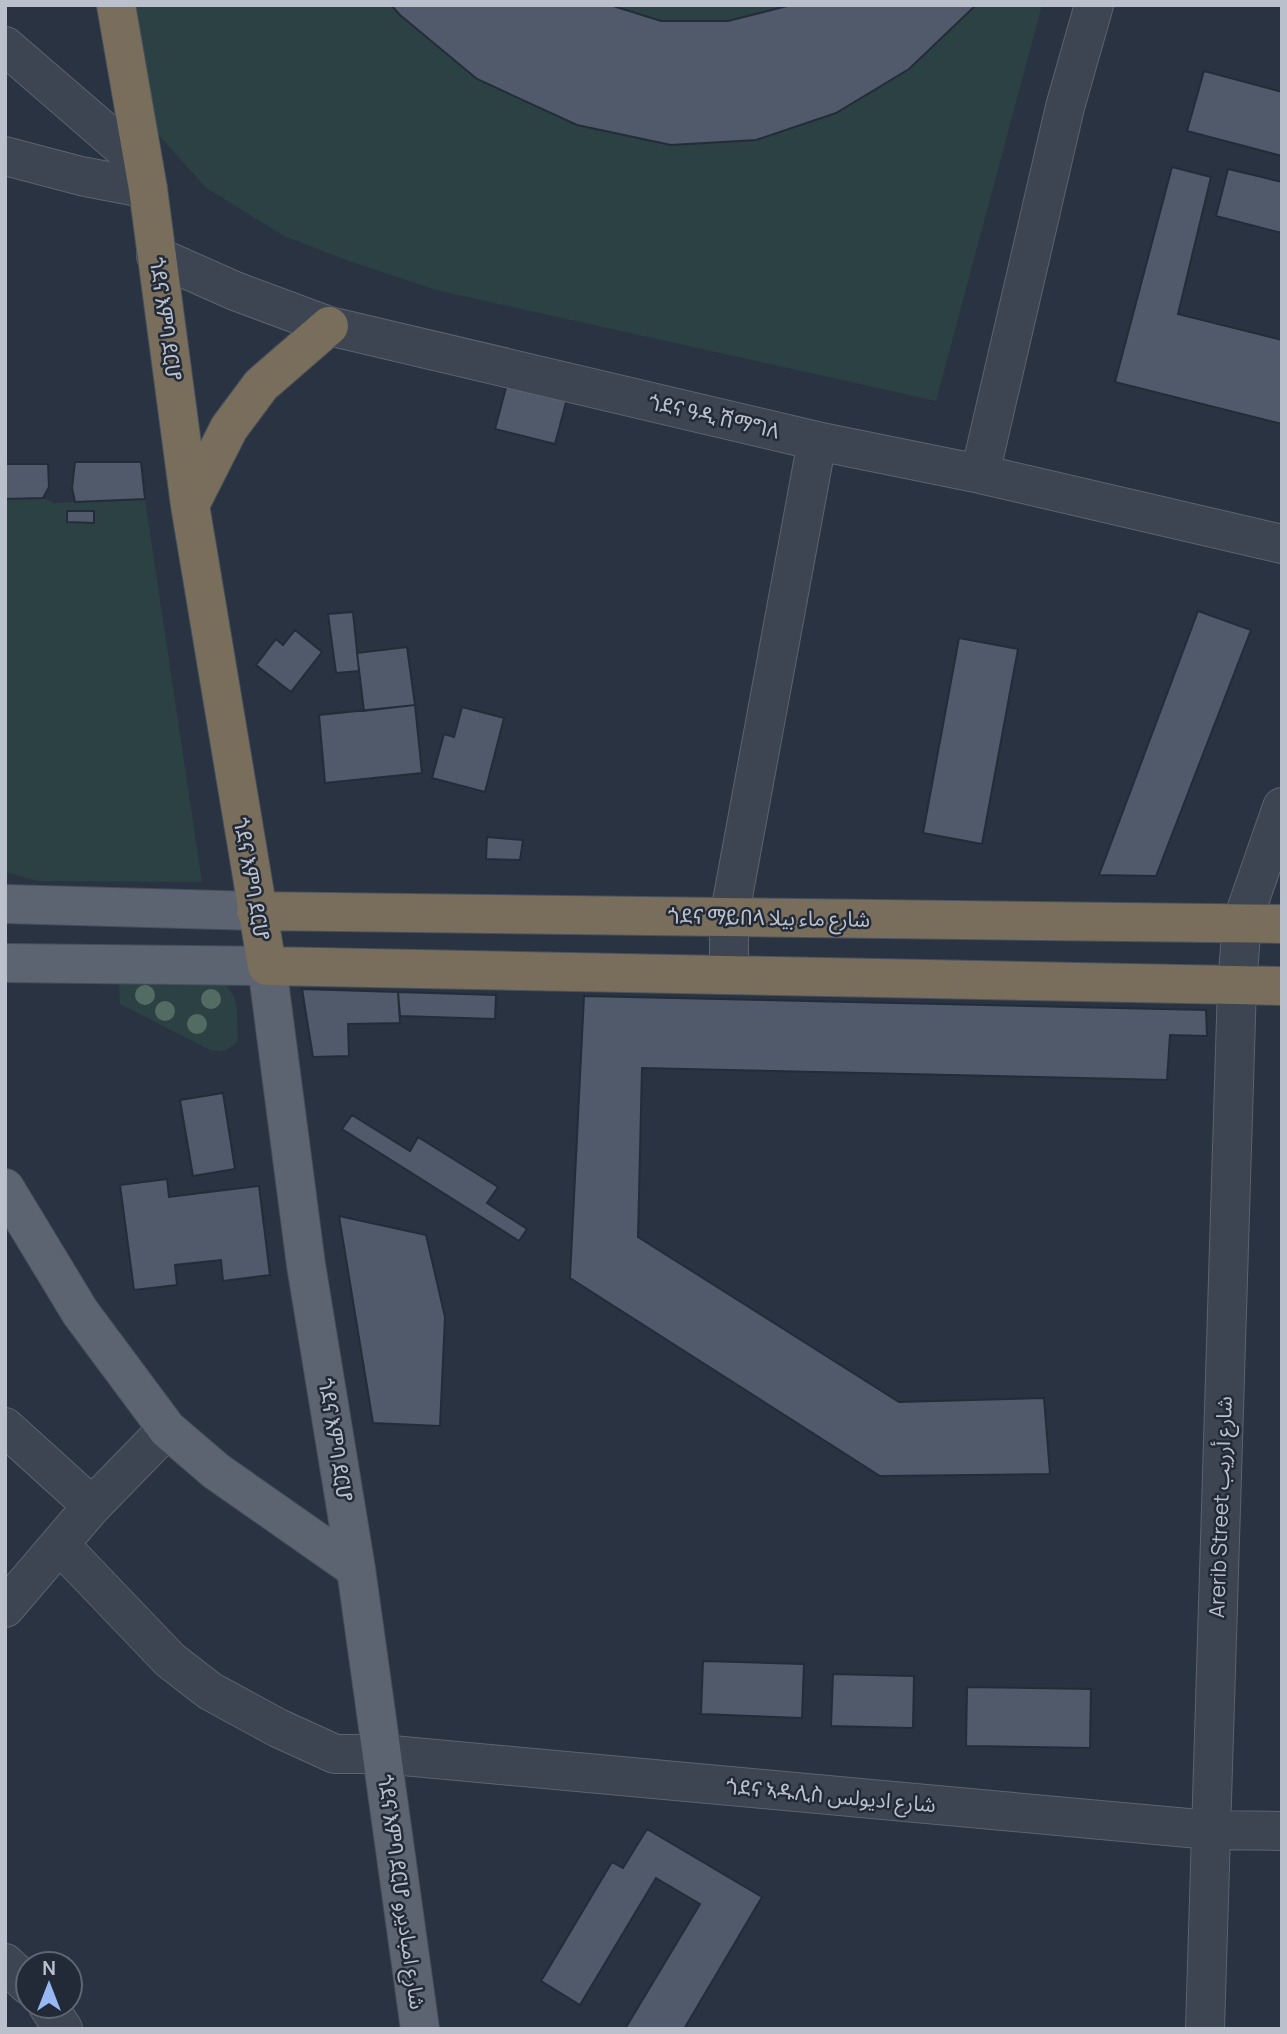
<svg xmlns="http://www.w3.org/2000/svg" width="1287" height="2034" font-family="Manrope,'Noto Sans Arabic','Noto Sans Ethiopic',sans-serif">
	<rect width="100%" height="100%" fill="#293342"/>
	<!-- green -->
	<path fill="#2c4144" d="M131,5H1042L936,401L436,290L346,260L284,236L206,188L158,134Z
		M43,498L55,503L145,499L202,882L38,881L5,872V499Z
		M126,979L220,982C242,994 236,1018 238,1041C228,1050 223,1053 210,1050L120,1004L119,984Z"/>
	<!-- building -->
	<path fill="#505a6b" stroke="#242c3a" stroke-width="2" d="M391,5H610L661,21H728L791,5H976L909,69L836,113L756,140L671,145L577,125L477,79L400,15Z
		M1204,71L1282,92V156L1187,131Z
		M1172,167L1211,177L1178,314L1282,340V424L1115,382Z
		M1228,169L1282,182V233L1216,216Z
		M508,380L568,395L555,444L495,429Z
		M75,462H141L145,499L75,502L72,488Z
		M5,464H48L49,487L43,498L5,499Z
		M67,511H94V523L67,522Z
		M1198,611L1251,630L1156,876L1099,875Z
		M353,612L359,671L336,673L328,614Z
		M295,630L322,652L291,692L256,665L276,639L283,645Z
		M959,638L1018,649L982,844L923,833Z
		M407,647L415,705L364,711L357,653Z
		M415,705L422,773L325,783L319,715Z
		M462,707L504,718L485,792L432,778L444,734L454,737Z
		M487,837L523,840L520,860L486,859Z
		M302,989L398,992L400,1023L348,1024L349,1056L313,1057Z
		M398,992L496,995L495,1019L400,1016Z
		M584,996L1206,1010L1207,1036L1170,1035L1167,1080L642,1068L638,1237L899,1402L1044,1398L1050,1474L880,1476L570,1278Z
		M223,1093L235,1169L193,1176L180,1100Z
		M352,1115L410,1151L418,1137L498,1187L487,1203L527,1229L519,1241L342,1129Z
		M167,1179L169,1197L259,1186L270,1275L223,1281L221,1260L175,1265L177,1285L134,1290L120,1185Z
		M339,1216L426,1235L445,1317L440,1426L373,1423Z
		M703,1661L804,1664L802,1718L701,1714Z
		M833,1674L914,1676L913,1728L831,1726Z
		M967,1687L1091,1689L1090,1748L966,1746Z
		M647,1829L762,1897L684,2029H625L700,1904L656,1878L580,2005L541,1981L612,1862L623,1868Z"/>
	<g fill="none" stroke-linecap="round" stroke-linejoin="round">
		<defs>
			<path id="minor" d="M5,46L144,166
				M5,156L81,176L148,189
				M156,256L235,291L329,326L817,441L980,474L1282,544
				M980,474L1065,107L1094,5
				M729,975V918L817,441
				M5,1427L92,1506
				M60,1545L170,1660L210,1691L278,1728L335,1754H381L1210,1830L1282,1831
				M5,1608L92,1506L167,1429
				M5,1963L28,1985
				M48,2006L63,2029
				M1205,2029L1237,985L1242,922L1282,807"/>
			<path id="major" d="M5,904L256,911
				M5,963L267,966L306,1265L356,1569L420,2029
				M5,1188L80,1312L167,1429L216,1471L356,1569"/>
			<path id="highway" d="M116,5L148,189L190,505L267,966L1282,986
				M190,505L229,428L261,385L329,326
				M256,911L1282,924"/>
		</defs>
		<!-- minor casing -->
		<use href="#minor" stroke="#5c6370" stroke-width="40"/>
		<!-- major casing -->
		<use href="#major" stroke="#474e5c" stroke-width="40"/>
		<!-- highway casing -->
		<use href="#highway" stroke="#48505d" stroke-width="40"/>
		<!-- minor -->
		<use href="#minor" stroke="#3d4552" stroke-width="38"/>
		<!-- major -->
		<use href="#major" stroke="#5c6472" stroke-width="38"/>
		<!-- highway -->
		<use href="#highway" stroke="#786e5b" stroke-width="38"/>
	</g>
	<!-- trees -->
	<g fill="#526c64">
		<circle cx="145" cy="995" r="10"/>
		<circle cx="211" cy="999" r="10"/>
		<circle cx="165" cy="1011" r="10"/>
		<circle cx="197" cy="1024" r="10"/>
	</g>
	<g text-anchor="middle" stroke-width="5" stroke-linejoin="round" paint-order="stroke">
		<!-- street labels -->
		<g font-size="21" fill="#bbc1cc" stroke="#222a38">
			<text transform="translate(165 319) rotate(82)" y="7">ጎደና እምባ ደርሆ</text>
			<text transform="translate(714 417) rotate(13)" y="7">ጎደና ዓዲ ሽማግለ</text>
			<text transform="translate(251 879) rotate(80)" y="7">ጎደና እምባ ደርሆ</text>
			<text transform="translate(769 918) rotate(1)" y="7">ጎደና ማይበላ شارع ماء بيلا</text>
			<text transform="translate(335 1440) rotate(81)" y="7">ጎደና እምባ ደርሆ</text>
			<text transform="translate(1221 1507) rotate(-88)" y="7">Arerib Street شارع أرريب</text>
			<text transform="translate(831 1796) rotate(5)" y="7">ጎደና ኣዱሊስ شارع اديولس</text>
			<text transform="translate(401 1892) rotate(82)" y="7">ጎደና እምባ ደርሆ شارع امباديرو</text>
		</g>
	</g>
	<!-- border -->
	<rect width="1287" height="2034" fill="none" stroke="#bbc1cc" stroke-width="14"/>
	<!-- north arrow -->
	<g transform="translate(49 1985)"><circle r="33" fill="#222a38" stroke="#5f6673" stroke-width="2"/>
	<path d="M0-5L12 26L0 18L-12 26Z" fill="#99b7f3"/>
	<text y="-10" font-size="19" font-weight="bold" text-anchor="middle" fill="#bbc1cc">N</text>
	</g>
</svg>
